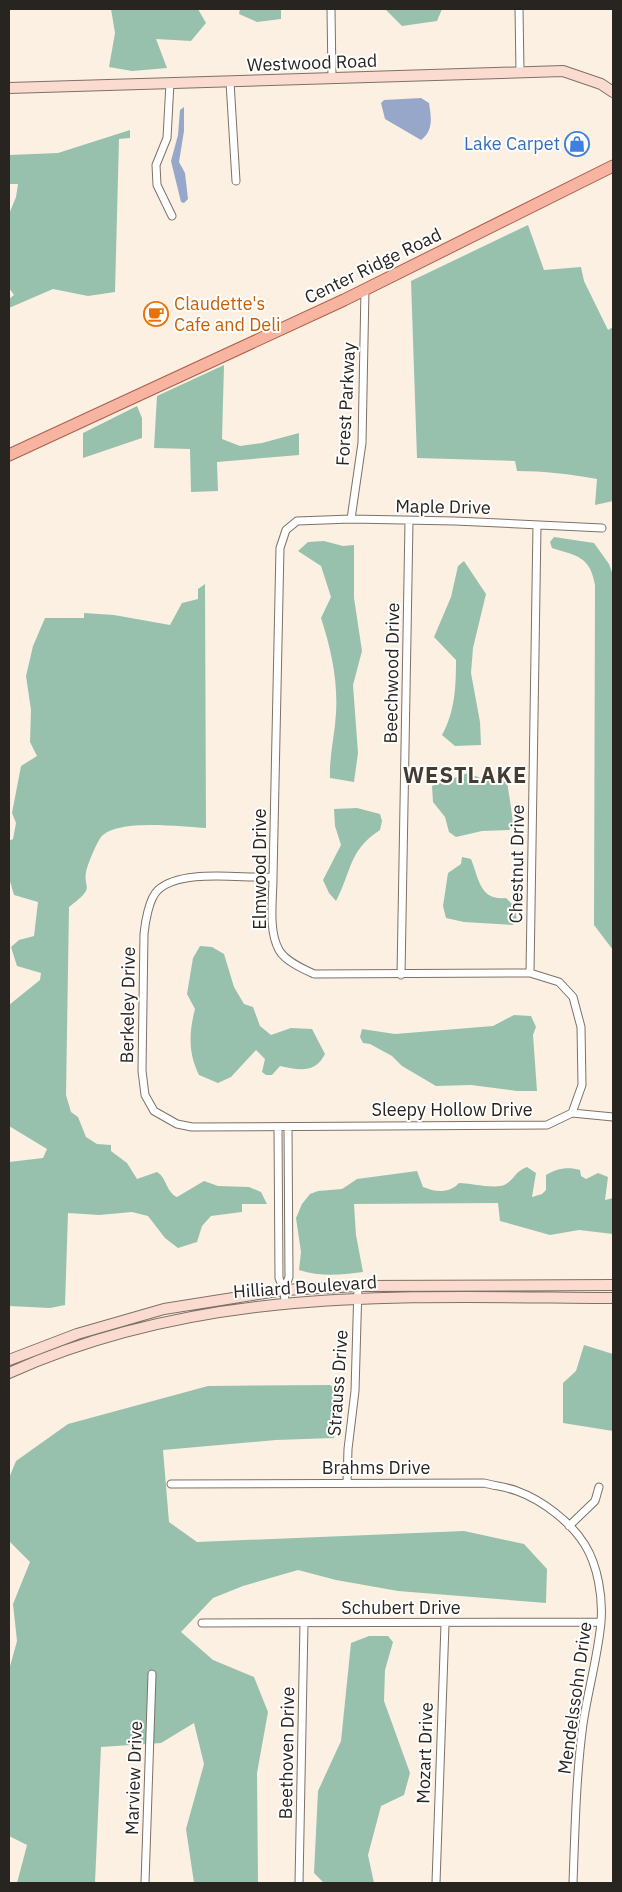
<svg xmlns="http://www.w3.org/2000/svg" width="622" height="1892" font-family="'IBM Plex Sans',sans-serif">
	<rect width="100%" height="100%" fill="#fcf0e3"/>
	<!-- forest -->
	<path fill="#98c1ad" d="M111,9H198L206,23L191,41L156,39L167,68L132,71L109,67L115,33Z
		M240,9H281V19L257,22L239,14Z
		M385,9H442L437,21L402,26Z
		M130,130V138L119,139L115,292L88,296L53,289L9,308V299L14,295L9,288V214L16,197L18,184H9V155L58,153Z
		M528,225L544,270L581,267L584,281L608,330L613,327V501L595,505L597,479C570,474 544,471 517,471L515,461L417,458L411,281Z
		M224,365L222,439L240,446L262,443L299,433V455L217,462L218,491L191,492L190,449L154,448L157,396Z
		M137,406L142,418V438L83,458V433Z
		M554,537L594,543L609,564L613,575V950L594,925L595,585C590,556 577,556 552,548L550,542Z
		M324,541L343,546L354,545V598L362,651L353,685L358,753L354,782L330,778C329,756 335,735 336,713C338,680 331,649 321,618L331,597L321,566L298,551L308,542Z
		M464,561L486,594L473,648L471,673L480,722L481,745L455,746L442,735C455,712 456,686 456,660L434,637L451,597L458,566Z
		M205,584L206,828C182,827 118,818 101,837C97,842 90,859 88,865C79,890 100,884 69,907L66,1095L71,1112L78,1117L86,1137L97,1144L111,1145V1151L127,1163L137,1179L157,1172C167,1178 166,1192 177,1197L204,1181L218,1186L249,1187L261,1192L267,1204H242V1212L211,1216L202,1226L197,1242L178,1248L165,1238L148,1216L132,1212L99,1215L68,1213L65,1305L50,1308L9,1306V1162L43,1158L47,1149L9,1126V1005L40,980L41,973L17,966L11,947L19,940L34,936L38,902L14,895L9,878V841L13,839L16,823L12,813L21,766L37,756L30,742L31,710L26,676L33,646L45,618H84V613L114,615L170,625L182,603L198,599V589Z
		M468,773L485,780L506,777C507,780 513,818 513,825L509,830L482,831L456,837L449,832L445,817L433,802L432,786Z
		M357,808L380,814L382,821L380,830C348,851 352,871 336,901L329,893L323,880L341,845L335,826L334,809Z
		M462,857L471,859C479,879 480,901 506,898L514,906L517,920L513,925L464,922L446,918L443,906L448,873L461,864Z
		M200,946L212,947L224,954L234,987L244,1004L253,1007L260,1026L271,1035L291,1028L312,1029L325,1054C315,1074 299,1070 280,1066L272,1075H266L262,1072L265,1059L256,1050L231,1077L218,1083L199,1075C188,1053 189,1032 195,1009L187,994L193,958Z
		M514,1015L531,1016L536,1027L533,1035L537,1091H517L471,1085L436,1086L402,1066L392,1056L370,1044L363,1043L360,1037L362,1029L395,1034L493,1026Z
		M527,1167L536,1173L532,1197L542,1194L546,1190V1175C556,1169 567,1166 580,1170L581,1176L586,1179L598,1173L608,1177L605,1200L613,1198V1234L579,1230L550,1235L500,1221L498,1203L354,1204L356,1235L363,1272C340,1275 321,1277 299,1270L301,1252L296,1218L302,1204L310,1194L318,1191L342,1189L357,1179L417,1171L423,1187C435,1192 449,1194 459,1183C470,1183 497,1190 506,1184C516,1178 514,1172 527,1167Z
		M584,1345L613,1354V1431L563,1423V1383L576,1371Z
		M330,1385L342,1392L334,1438L276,1440L163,1450L169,1522L197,1542L464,1531L524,1544L547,1569L546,1603L398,1591L336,1580L298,1570L243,1586L213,1598L181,1632L213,1660L254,1677L268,1712L257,1773L258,1883H194L186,1829L204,1764L194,1723L161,1743L101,1747L95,1883H17L27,1845L9,1836V1670L17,1641L13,1604L30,1562L9,1541V1478L16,1461L68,1424L208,1386Z
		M369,1636H388L393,1642L385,1670L384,1701L410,1773L404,1795L381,1806L368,1855L374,1883H324L314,1873L318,1791L341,1741L351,1643Z"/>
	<!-- water -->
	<path fill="#97a7c9" d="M421,98L429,103C431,116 434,131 421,140L385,119L381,103L384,100Z
		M184,107V131L179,162L185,173L188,199L184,203L181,202L171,161L178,135L180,110Z"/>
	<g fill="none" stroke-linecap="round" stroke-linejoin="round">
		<defs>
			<path id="street" d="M331,9L332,78
				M519,9L520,72
				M230,82L236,181
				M170,83L167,138L156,165L157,185L172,216
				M351,519L362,443L365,289
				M273,877C242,879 182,868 158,890C149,898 145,923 144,934L142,1071L145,1095L154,1111L177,1124L192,1127L547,1125L572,1113L613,1117
				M530,973L537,525
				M401,975L409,522
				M572,1113L582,1085L581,1027L573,997L559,982L530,973L314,974C303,969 285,961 279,950C268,930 273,900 273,877L280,548L286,530L297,521L351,519L455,521L602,528
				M278,1127L279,1278L284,1290L285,1302
				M284,1290L289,1277L288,1127
				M347,1482L348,1449L355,1391L358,1286
				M171,1484L484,1483C495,1486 507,1487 517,1491C542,1500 571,1522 585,1545C598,1566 603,1598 601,1622C598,1656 588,1690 583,1724C576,1776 575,1830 573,1883
				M569,1526L595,1501L599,1487
				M202,1623L601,1622
				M145,1883L152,1674
				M299,1883L304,1623
				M436,1883L445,1624"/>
			<path id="secondary" d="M9,88L563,71L601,84L613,92
				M9,1360L77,1334L164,1309L284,1290L358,1286L613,1285
				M9,1373C205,1285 404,1297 613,1298"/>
			<path id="primary" d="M9,455L344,300L613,166"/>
		</defs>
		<!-- street casing -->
		<use href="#street" stroke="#7c7266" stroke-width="9"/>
		<!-- secondary casing -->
		<use href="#secondary" stroke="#7c7266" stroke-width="12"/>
		<!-- primary casing -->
		<use href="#primary" stroke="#ab614b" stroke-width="13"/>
		<!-- street -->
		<use href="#street" stroke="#fff" stroke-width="7"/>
		<!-- secondary -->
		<use href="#secondary" stroke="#fbdad0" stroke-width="10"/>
		<!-- primary -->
		<use href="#primary" stroke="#f7b4a1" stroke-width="11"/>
	</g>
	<!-- icons -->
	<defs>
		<symbol id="shop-ring" viewBox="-11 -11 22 22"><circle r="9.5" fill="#fff" stroke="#3f7fe0" stroke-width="1.5"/><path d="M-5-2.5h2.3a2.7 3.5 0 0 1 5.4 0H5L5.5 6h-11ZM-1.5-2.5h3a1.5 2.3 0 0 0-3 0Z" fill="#3f7fe0"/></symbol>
		<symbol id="cafe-ring" viewBox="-11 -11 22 22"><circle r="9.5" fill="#fff" stroke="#e8710a" stroke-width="1.5"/><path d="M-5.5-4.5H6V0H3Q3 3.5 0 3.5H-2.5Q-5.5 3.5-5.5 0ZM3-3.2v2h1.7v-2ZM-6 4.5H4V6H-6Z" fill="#e8710a"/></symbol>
	</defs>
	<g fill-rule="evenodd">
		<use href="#shop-ring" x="563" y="130" width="28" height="28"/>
		<use href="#cafe-ring" x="142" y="300" width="28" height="28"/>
	</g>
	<g text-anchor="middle" stroke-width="4" stroke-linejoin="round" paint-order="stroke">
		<!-- street labels -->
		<g font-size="18" fill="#28241f" stroke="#fff">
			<text transform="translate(312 63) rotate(-2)" y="6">Westwood Road</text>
			<text transform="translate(373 266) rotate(-26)" y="6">Center Ridge Road</text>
			<text transform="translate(346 404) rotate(-87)" y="6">Forest Parkway</text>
			<text transform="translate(443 507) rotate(1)" y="6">Maple Drive</text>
			<text transform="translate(392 673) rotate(-89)" y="6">Beechwood Drive</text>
			<text transform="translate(517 864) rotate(-89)" y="6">Chestnut Drive</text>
			<text transform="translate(260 869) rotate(-90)" y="6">Elmwood Drive</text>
			<text transform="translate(128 1005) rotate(-89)" y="6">Berkeley Drive</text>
			<text x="452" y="1116">Sleepy Hollow Drive</text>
			<text transform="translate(305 1287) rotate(-4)" y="6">Hilliard Boulevard</text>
			<text transform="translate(338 1383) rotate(-86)" y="6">Strauss Drive</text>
			<text x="376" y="1474">Brahms Drive</text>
			<text x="401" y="1614">Schubert Drive</text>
			<text transform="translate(575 1698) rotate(-82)" y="6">Mendelssohn Drive</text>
			<text transform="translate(287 1753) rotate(-89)" y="6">Beethoven Drive</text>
			<text transform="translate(425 1753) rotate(-88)" y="6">Mozart Drive</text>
			<text transform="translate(134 1778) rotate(-88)" y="6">Marview Drive</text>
		</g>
		<!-- shop labels -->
		<g font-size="18" fill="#366cbe" stroke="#fff" text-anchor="end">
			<text x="560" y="150">Lake Carpet</text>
		</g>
		<!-- food labels -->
		<g font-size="18" fill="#c56008" stroke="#fff" text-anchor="start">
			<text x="174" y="310">Claudette's<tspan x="174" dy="21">Cafe and Deli</tspan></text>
		</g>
		<!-- district labels -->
		<g font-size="22" font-weight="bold" letter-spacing="1" fill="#453c31" stroke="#fff">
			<text x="465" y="783">WESTLAKE</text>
		</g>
	</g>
	<!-- border -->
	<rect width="622" height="1892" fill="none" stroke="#28241f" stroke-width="20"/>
</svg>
